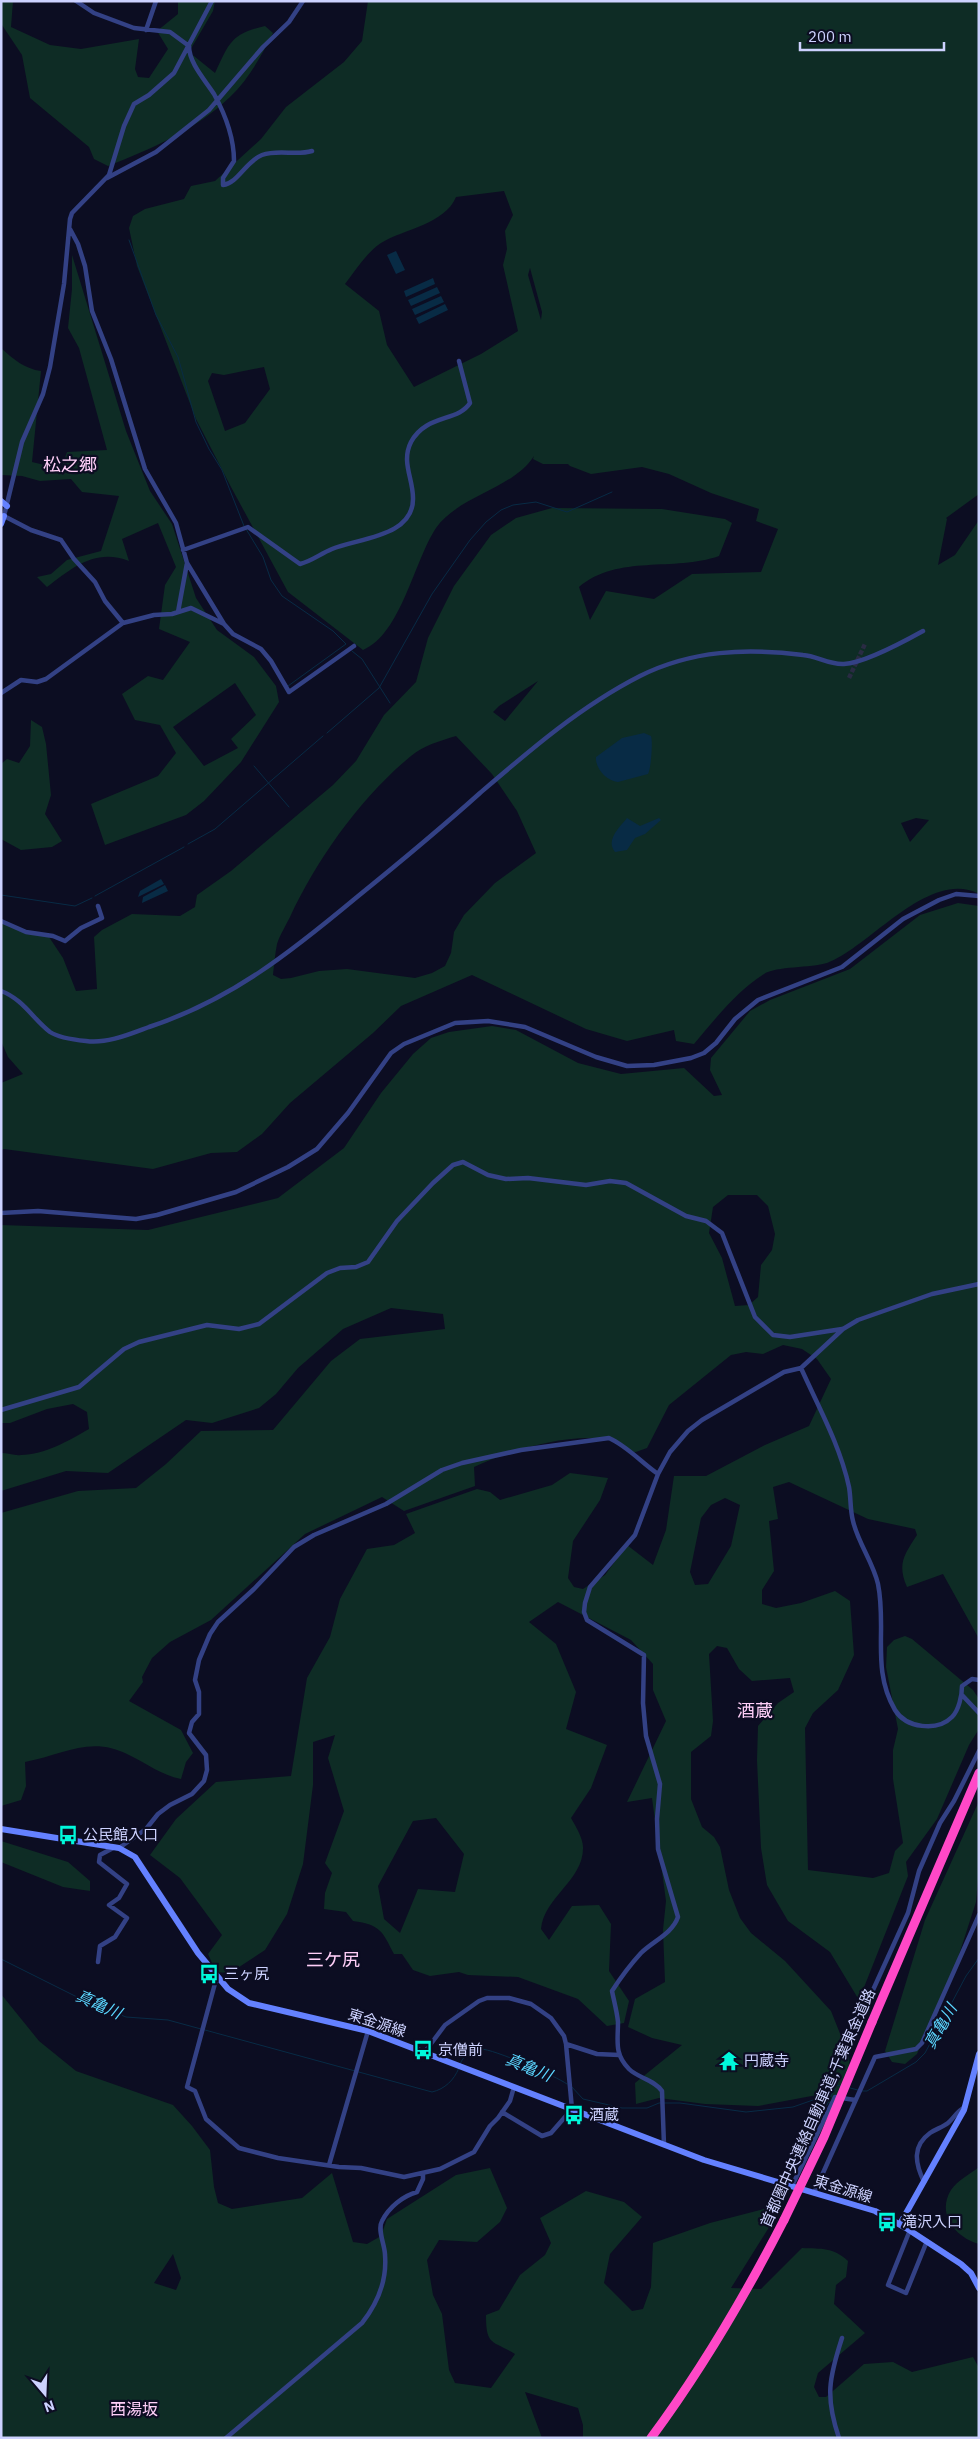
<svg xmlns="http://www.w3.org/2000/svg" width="980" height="2439" font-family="'IBM Plex Sans','Noto Sans JP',sans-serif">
	<rect width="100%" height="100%" fill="#0c0d22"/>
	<!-- green -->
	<path fill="#0e2c25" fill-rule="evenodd" d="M1,1H13L11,27L50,45L81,49L139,39L135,69L138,77L149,78L168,49L157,31L178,14V1H215L213,11L189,52L215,73C229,44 230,34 265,26L273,33C262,55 248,80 230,97C197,129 151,149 108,166L94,159L89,147L30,98L22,55L2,25Z
		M368,1H979V494L946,518L947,519L938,565L955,555L979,520V894C929,868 869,948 827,963C811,968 776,966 764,974C735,993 716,1018 694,1044L676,1041L674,1030L627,1041L586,1029L472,975L401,1006L373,1033L290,1103L262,1134L237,1152L211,1153L153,1169L4,1149L1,1150V1083L23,1074L8,1057L1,1041V923L49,937L63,958L76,991L97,989L94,937L102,930L132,914L180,916L195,907L197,895L231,871L333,785L356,761L384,715L416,682L428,638L454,586L491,535L516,518L552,508L662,509L725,519L732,523L719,556C674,572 618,554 579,587L590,620L606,591L654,599L692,574L761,572L778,529L756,521L759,509L711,493L669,474L642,467L591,474L570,466L568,464H543L533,459L534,456C513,489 458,496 436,528C414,561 401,634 363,650L288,592L231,487L196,419L137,266L129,228L133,216L145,209L184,199L191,186L215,181L261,139L286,107L344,62L362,41ZM504,191L513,215L505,231L507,249L503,265L518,331L481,354L414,387L387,345L379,311L345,284C356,270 366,253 381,243C404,229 445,224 456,197ZM530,268L542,312L541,320L528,275ZM264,367L270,389L245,423L225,431L208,381L212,373L224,375ZM538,681L505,721L493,712L499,706ZM456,736L492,774L517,811L536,853L495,883L464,915L454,932L451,953L445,966L432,973L415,978L347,969L319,971L291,978L281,979L273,975C274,965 275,954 277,944C280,935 286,925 290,917C317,859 361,797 411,756C424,745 440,741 456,736ZM916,818L929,820L910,842L901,823Z
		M72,255L126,431L150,491L172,524L196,598L217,630L254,657L276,686L279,702L241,762L204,801L186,815L105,845L91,804L158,776L176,753L160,725L135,720L122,694L148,676L163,680L190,642L159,629L165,585L176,567L158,523L122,539L129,561C96,548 73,567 47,587L37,577L51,574L67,560L101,551L119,496L82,492L71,479L40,481L22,476L1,475V348C13,359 25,369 41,371L32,462L61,469L67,452L107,450L79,348L68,328L72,289ZM235,683L256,715L231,739L238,748L204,766L173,727Z
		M31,720L42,727L46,744L51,795L45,814L62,841L52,847L21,850L1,839V764L7,759L19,763L30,746Z
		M958,903L979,906V1664L978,1637L943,1574L907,1587C897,1564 904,1555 917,1535L915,1529L868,1519L789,1482L773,1487L778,1519L769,1521L774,1571L762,1590V1604L776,1608L801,1603L835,1591L850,1601L854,1655L838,1690L813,1713L805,1728L808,1870L873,1878L889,1873L895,1851L903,1843L893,1779V1750L898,1729L886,1667L887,1647L894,1640L905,1636L912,1639L973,1690L979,1699V1729L969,1745L937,1819L906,1862L908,1876L859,2000L830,1952L788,1921L767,1885L761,1848L757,1760L758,1726L778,1703L794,1692L790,1678L752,1681L739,1669L727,1648L717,1646L709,1654L713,1721L711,1736L691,1752V1799L702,1827L714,1837L720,1847L729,1890L740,1918L751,1933L785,1961L831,2011L849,2056L850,2077L837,2108L817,2095L758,2106L705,2104L659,2098L636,2104L635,2083L682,2045L652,2038L628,2027L635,1999L665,1982L663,1930L666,1901L652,1798L627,1802L666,1721L653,1690V1664L631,1640L558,1602L529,1622L556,1644L576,1692L566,1729L607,1745L591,1788L571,1818C575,1825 583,1838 583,1847C584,1880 544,1897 541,1929L549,1940L572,1906L599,1905L611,1924L609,1971L629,2001L624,2023L607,2026L578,1999L518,1977L468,1975L459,1972L430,1976L413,1970L402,1954H394C382,1931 381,1925 353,1921L346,1912L324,1909L325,1893L332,1873L325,1863L344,1811L328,1758L335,1735L313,1742V1785L303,1864L287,1914L265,1950L230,1973L216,1972L208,1954L222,1935L180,1878L150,1855L176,1819L216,1782L291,1776L307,1678L330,1637L340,1599L367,1549L394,1545L415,1533L406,1514L477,1489L490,1492L500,1500L552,1485L570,1473L608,1478L600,1500L573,1541L568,1578L574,1587L583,1589L605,1575L627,1545L653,1565L666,1530L674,1476H706L765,1445L809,1426L831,1379L817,1359L802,1349L783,1345L763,1354L746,1352L731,1355L669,1405L647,1448L633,1453C625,1448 615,1441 605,1439C564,1434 511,1450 474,1467L475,1486L404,1511L382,1497L305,1534L211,1620L170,1642L152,1658L142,1677L143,1682L129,1701L181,1730L193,1753L186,1762L181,1779C161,1775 148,1764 129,1755C90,1735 64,1755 25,1762L26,1786L21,1800L1,1806V1513L78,1491L136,1488L166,1464L201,1431L273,1430L331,1361L360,1339L445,1329L443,1314L391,1308L343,1329L298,1368L276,1394L259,1408L212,1423L186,1420L108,1473L66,1471L1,1491V1453C8,1453 15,1456 21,1455C44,1455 70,1440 89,1429L87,1412L73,1404L47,1409L10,1423H1V1225L148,1230L278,1198L344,1148L381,1093L413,1054L431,1038L449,1032L492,1026L516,1030L578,1063L621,1074L684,1068L714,1096L722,1095L710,1070L711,1058L750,1011L770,1000L850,969L920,915ZM728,1195H757L768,1206L775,1234L772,1250L761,1265L758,1297L749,1305L735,1306L722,1258L709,1233L713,1207ZM725,1498L740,1505L731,1546L708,1584L695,1585L690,1572L701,1518L711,1505ZM436,1818L464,1854L455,1892L418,1889L400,1933L384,1919L378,1886L413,1821Z
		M979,1801V1868L976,1902L956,1964L917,2054L905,2064L892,2062L885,2051L925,1920Z
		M1,1841L68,1862L90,1881V1891L63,1887L1,1862Z
		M1,1994L39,2041L76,2071L173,2105L192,2126L210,2150L214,2187L218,2203L232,2209L302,2198L332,2173L353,2242L367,2244L381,2236L387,2219L456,2175L490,2168L507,2208L500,2222L477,2242L439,2240L427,2260L433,2295L442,2314L449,2370L455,2383L491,2388L515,2354C492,2340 486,2346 486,2315L499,2310L520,2275L545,2255L551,2243L540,2218L586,2191L624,2202L642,2217L610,2254L604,2283L632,2311L643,2309L651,2287L653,2243L710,2223L764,2209L778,2213L731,2288L761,2289L802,2248C822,2249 833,2247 848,2261L846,2277L836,2285L834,2304L865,2333L818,2373L814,2387L819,2397H826L864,2364L893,2362L912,2372L973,2357L979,2368V2437L583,2438V2425L578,2408L525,2392L542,2438H1ZM173,2254L181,2278L176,2290L154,2283Z
		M979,2167V2244C956,2238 936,2214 951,2190C957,2181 970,2174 979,2167Z"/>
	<!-- water -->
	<path fill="#082b45" d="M396,251L405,270L396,274L387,255Z
		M433,278L435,284L406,297L404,291Z
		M437,287L440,293L411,306L408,300Z
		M441,296L444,302L415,315L412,309Z
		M445,304L448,310L419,324L416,318Z
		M644,733L651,736C653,742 651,769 648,774L618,782C606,781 595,768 596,757L622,738Z
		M627,818L640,826L659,818L661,820L645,834L635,838L627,850L615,852C605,840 620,827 627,818Z
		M161,879L164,884L138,897L140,891Z
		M165,885L168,891L142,903L143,897Z"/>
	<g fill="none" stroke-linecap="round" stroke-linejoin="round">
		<!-- stream -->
		<path stroke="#082b45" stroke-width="1" d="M129,240L156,315L178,357L196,422L209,449L222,470L244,526
			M246,529L263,557L271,580L282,596L333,631L346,644L288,686
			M352,651L362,659L390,703
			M327,733L379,688L432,594L470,540L486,522L501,510L513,505L536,502L567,512L612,492
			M254,766L289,807
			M188,844L215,829L323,736
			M1,895L75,906L92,898
			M95,896L184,847
			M1,1959L79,1998L126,2017L168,2020L201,2029
			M205,2030L432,2092C445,2089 454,2080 459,2068
			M460,2064C464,2055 471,2050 481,2049C493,2049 556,2076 567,2084
			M571,2086L583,2099L622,2108H647L659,2103H680L746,2112L793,2107L813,2100L825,2106L827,2105L836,2085L841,2086
			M850,2088L858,2090
			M862,2091H867L916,2062L925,2053L966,1976L979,1958"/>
		<!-- street-tunnel -->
		<path stroke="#292b43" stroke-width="4.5" stroke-dasharray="4.5 2" stroke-linecap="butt" d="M849,678L865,644"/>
		<!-- street -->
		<path stroke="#334185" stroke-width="4.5" d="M76,1L94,13L134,28L170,32L189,46
			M146,30L156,1
			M189,46C189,63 205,80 214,94C225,114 234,139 234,161L223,178V185C238,183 246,161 262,155C279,149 296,156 312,151
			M107,178L156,152L209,110L263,47L289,22L303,1
			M70,229L78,244L85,266L92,311L111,359L145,469L176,523L187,563L224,624
			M183,550L248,527L300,564C312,561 320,554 332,549C358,538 414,537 413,498C413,478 401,462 411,442C426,414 458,422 470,403L459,361
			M178,612L187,563
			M123,623L105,601L95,582L74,559L61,540L31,530L4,516L22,442L43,394L50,367L64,284L70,219L72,213L109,175L124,126L134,104L149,95L174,73L212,1
			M1,693L21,680L37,682L46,679L123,623L154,615L172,614L191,608L224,624L233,634L261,649L271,661L289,692L354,646
			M1,921L26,932L53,936L65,941L81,928L102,918L98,906
			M1,991C23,999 33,1019 50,1032C59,1038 76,1040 86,1041C107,1044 130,1034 149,1027C231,1000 291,952 357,897C399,863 440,829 480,793C530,750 581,706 640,676C692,650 746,648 803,655C817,656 829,665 844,664C864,663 905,641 923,631
			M1,1213L38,1211L136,1219L157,1215L236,1192L288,1167L317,1149L348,1113L391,1053L404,1044L455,1023L488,1021L525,1027L596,1057L627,1066L654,1065L691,1058L704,1053L716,1043L735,1019L758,1000L842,967L903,919L939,900L956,894L979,896
			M801,1368C818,1406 840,1445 849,1487C851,1498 850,1510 853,1521C858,1543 873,1562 878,1584C887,1628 871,1669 895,1710C906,1728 937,1732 952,1717C959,1710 962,1695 962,1686L972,1679L979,1680
			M1,1410L79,1387L124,1349L139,1342L207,1325L239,1329L259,1324L327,1273L340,1268L356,1267L368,1262L397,1221L433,1183L453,1165L463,1162L488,1175L506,1179L528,1178L586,1185L610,1181L626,1183L686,1216L706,1221L722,1233L755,1317L773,1335L790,1337L842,1329
			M962,1695L979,1713
			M119,1848L146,1829L158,1814L170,1805L192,1794L204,1781L207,1770L206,1755L189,1733L192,1722L199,1714V1692L195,1680L199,1660L210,1634L218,1622L254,1589L294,1547L314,1535L386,1504L442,1470L462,1463L521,1450L609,1438C627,1446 642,1463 658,1474
			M98,1962L100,1946L115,1937L127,1918L109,1905L119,1898L127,1884L99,1862L100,1855L115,1847
			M217,1976L187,2087L195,2091L206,2119L239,2148L278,2158L339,2167L361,2168L404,2177L440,2169L474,2152L490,2126L498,2118L510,2101L514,2087
			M868,2001L908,1913L919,1871L940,1823L954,1801L979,1751
			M566,2044L597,2054L619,2055
			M424,2053L445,2025L479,2001L487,1998H509L531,2004L551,2018L564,2036L566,2044L572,2109L551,2133L542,2136L502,2112
			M664,2145L662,2091C655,2080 638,2078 629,2069C614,2054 618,2041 618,2022C617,2012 614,2001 612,1991C621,1977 630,1965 641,1953C653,1941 672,1934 678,1917L658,1849L657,1819L660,1784L646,1736L643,1703L644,1655L587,1620L584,1612L585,1603L590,1587L635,1535L658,1474L670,1452L688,1431L702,1420L784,1372L801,1368L843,1329L858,1320L932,1294L979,1284
			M329,2165L368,2031
			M924,2182C915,2163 912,2146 930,2133C936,2129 943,2127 948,2123C954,2118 957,2111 965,2107
			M792,2186L835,2097L855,2100
			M814,2193L875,2057L916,2049L922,2043L979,1915
			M910,2230L888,2285L906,2293L927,2241
			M226,2438L362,2323C377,2304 387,2280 385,2255C385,2245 377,2230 382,2221C389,2207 403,2196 417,2192L423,2179V2174
			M839,2438C825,2397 829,2378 842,2338"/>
		<!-- secondary -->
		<path stroke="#6481ff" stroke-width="6" d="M1,501L7,506
			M1,524L4,516
			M1,1829L119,1848L135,1857L198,1953L228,1989L249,2003L368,2031L704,2160L875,2211L906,2228L961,2264L971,2273L979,2288
			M900,2224L964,2110L979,2054"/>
		<!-- highway -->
		<path stroke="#ff48c7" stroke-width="9" d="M872,2022L979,1773
			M651,2438C702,2369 745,2296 784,2220"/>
		<!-- highway-bridge -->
		<path stroke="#ff48c7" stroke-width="9" d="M784,2220L824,2137L872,2022"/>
	</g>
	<!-- icons -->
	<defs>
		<symbol id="bus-bare" viewBox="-9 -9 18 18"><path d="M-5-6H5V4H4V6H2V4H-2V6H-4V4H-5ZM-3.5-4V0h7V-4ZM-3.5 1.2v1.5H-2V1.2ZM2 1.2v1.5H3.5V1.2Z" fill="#00f8db" stroke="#0c0d22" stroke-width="2.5" paint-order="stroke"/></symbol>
		<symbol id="temple-bare" viewBox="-9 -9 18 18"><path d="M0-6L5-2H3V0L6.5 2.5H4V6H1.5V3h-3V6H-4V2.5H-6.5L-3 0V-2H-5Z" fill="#00f8db" stroke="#0c0d22" stroke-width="2.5" paint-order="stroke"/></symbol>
	</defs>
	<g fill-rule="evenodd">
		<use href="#bus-bare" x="54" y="1821" width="28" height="28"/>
		<use href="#bus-bare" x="195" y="1960" width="28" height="28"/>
		<use href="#bus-bare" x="409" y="2036" width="28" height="28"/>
		<use href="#temple-bare" x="715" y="2047" width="28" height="28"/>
		<use href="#bus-bare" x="560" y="2101" width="28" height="28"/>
		<use href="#bus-bare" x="873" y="2208" width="28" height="28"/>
	</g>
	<g text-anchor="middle" stroke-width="4.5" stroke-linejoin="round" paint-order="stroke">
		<!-- poi labels -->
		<g font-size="15" fill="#cdd2ff" stroke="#0c0d22" text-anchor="start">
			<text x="83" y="1840">公民館入口</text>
			<text x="224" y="1979">三ヶ尻</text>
			<text x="438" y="2055">京僧前</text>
			<text x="744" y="2066">円蔵寺</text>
			<text x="589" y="2120">酒蔵</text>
			<text x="902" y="2227">滝沢入口</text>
		</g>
		<!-- street labels -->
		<g font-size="15" fill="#cdd2ff" stroke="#0c0d22">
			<text transform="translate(377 2023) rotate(18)" y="5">東金源線</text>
			<text transform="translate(818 2108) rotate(-66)" y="5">首都圏中央連絡自動車道;千葉東金道路</text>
			<text transform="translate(843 2189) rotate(17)" y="5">東金源線</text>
		</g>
		<!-- water labels -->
		<g font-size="16" font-style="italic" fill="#5bd6ff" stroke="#0c0d22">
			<text transform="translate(99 2004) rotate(24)" y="6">真亀川</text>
			<text transform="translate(940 2026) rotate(-60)" y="6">真亀川</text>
			<text transform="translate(529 2067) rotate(22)" y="6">真亀川</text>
		</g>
		<!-- neighbourhood labels -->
		<g font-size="16" fill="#ffcff8" stroke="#0c0d22">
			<text x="134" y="2415">西湯坂</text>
		</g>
		<!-- quarter labels -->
		<g font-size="18" fill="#ffcff8" stroke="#0c0d22">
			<text x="70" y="471">松之郷</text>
			<text x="755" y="1717">酒蔵</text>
			<text x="333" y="1966">三ケ尻</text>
		</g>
	</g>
	<!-- border -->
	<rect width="980" height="2439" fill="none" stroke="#cdd2ff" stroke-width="5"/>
	<!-- north arrow -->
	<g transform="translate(45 2394) rotate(161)" stroke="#0c0d22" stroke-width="4" paint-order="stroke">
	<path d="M0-4L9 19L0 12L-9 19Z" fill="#cdd2ff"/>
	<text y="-8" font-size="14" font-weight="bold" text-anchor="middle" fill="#cdd2ff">N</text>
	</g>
	<!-- scale -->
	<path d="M800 42v8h144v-8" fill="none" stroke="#cdd2ff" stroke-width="2.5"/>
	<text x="808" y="42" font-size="15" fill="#cdd2ff" stroke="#0c0d22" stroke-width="4" paint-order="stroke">200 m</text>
</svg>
